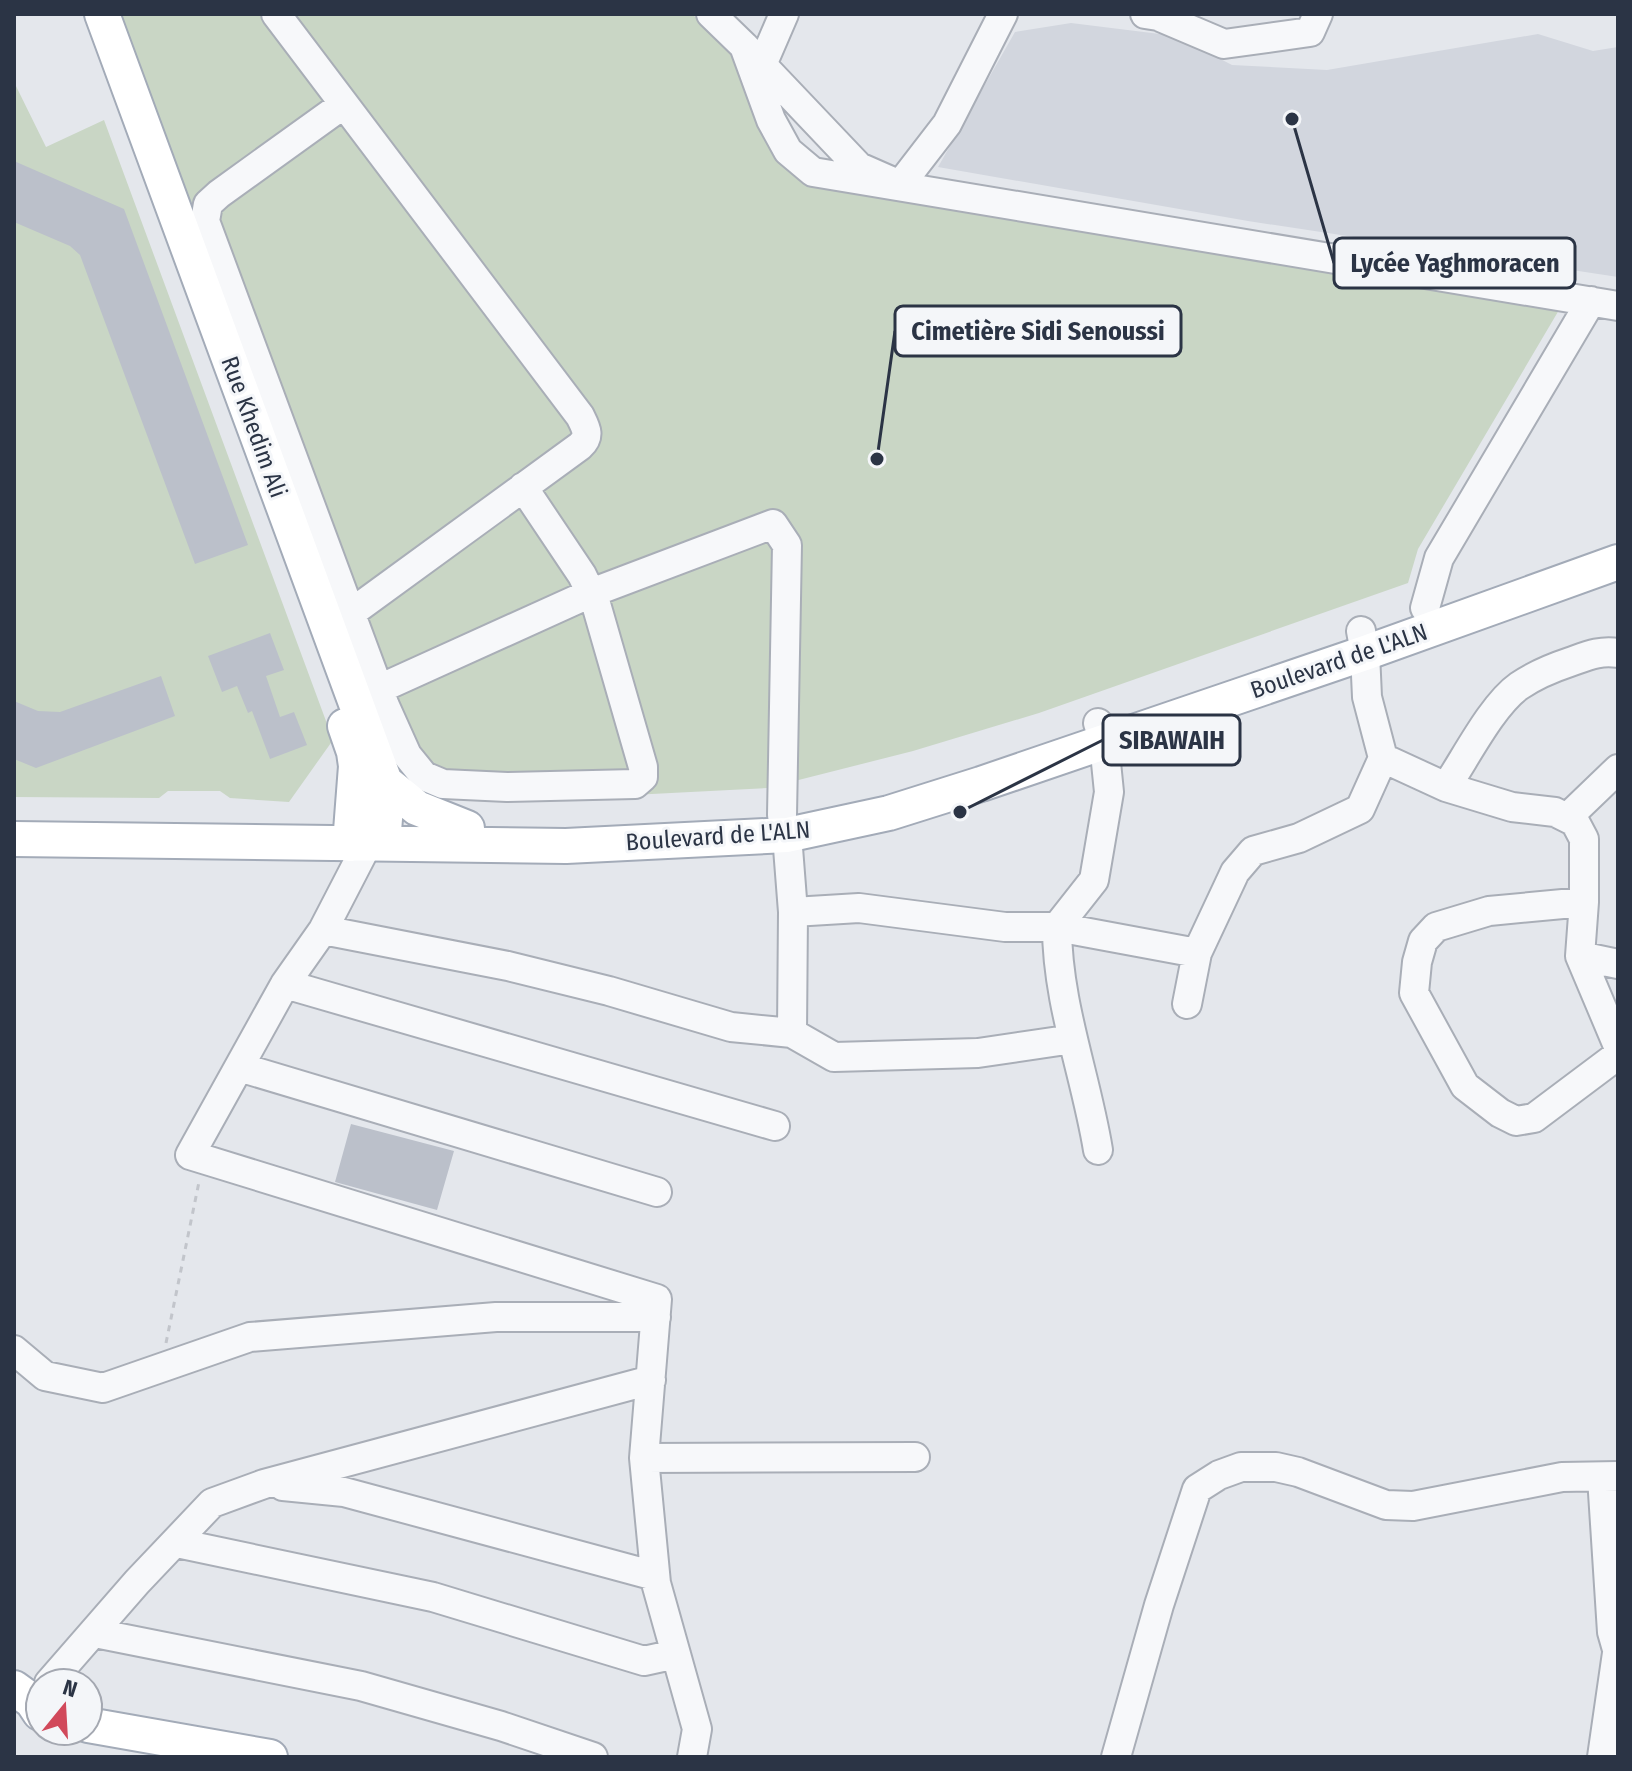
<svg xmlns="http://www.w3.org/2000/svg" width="1632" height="1771" font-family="'Fira Sans Condensed',sans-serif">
	<rect width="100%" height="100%" fill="#e4e7ec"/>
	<!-- built -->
	<path fill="#d2d6de" d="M1071,23L1176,36L1232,65L1327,70L1538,34L1593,51L1618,47V277L1248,221L938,167L1015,32Z"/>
	<!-- green -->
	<path fill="#c9d6c5" d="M117,14H692L731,50L758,126L777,159L807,185L1559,310L1418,549L1408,583L1039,713L913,751L767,788L632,795L507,796L399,760Z
		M14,82L46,147L104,120L333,740L289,802L230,798L220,791H168L159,798L14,797Z"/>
	<!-- building -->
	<path fill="#bbc0ca" d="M14,161L124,209L248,545L195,564L80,255L70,246L14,222Z
		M270,633L284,670L266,676L280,717L294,712L307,745L270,759L252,711L248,713L237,686L222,692L208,656Z
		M161,676L175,716L36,768L14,759V701L38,711L60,712Z
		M351,1124L454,1151L437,1210L335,1182Z"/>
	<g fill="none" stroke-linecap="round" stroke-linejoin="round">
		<defs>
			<path id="minor" d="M276,14L580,416C586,428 591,436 580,446L351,613
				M711,14L744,46
				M1145,14L1158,16L1224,44L1310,32L1318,14
				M762,65L784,14
				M344,104L219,194L208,204L205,221L385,706L407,755L424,776L443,784L507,787L635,784L643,777V767L596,604L582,575L523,487
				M900,185L859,167L744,46L771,120L788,151L813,172L1618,306
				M900,185L947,124L1003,14
				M1425,608L1439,558L1591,301
				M1361,631L1365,653L1367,697L1383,758L1446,787L1512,807L1555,812L1575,822L1584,839V902L1580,956L1618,1046
				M379,689L591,593L773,524L787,545L782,815
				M1446,787C1465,759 1492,705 1519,686C1535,675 1552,668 1570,662C1587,656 1600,650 1618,653
				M1568,817L1618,769
				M787,835L793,912L792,1033
				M368,843L323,930L285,984L190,1155L657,1299L644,1458L656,1583L697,1729L692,1757
				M1584,902L1489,911L1436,927L1423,941L1417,962L1414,993L1465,1086L1500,1113L1516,1121L1534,1118L1618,1055
				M793,912L859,908L1005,927H1057L1094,880L1109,792L1104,743L1098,723
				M323,930L508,966L609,991L731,1027L792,1033L834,1057L978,1053L1073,1039
				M1580,956L1618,964
				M285,984L775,1126
				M1187,1004L1197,953
				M239,1067L657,1192
				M1098,1150C1086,1076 1057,1003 1057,927L1197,953L1235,872L1253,851L1299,838L1360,809L1383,758
				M14,1350L45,1376L103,1388L250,1337L496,1317H656
				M644,1458L915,1457
				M1602,1477L1612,1632L1618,1653
				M283,1486L344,1492L655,1576
				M177,1543L433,1597L644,1661L676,1654
				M95,1633L361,1686L501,1726L593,1757
				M49,1683L137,1582L212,1503L264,1484L651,1380
				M1116,1757L1159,1605L1197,1489L1219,1475L1241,1467H1276L1298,1472L1386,1505L1413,1506L1562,1477L1618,1476
				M1602,1757L1617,1653"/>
			<path id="major" d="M102,14L385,782L387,794L383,843
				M345,726L354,752L356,766L350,844
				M385,782L417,808L467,828
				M14,839L566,846L787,835L889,813L981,784L1365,653L1618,562
				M14,1688L32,1701L40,1713
				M88,1725L270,1757"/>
		</defs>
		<!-- minor casing -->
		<use href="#minor" stroke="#a9aeb7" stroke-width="32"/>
		<!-- major casing -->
		<use href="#major" stroke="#a3abb8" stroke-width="38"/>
		<!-- path -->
		<path stroke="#c2c5cb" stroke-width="3" stroke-dasharray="6 6" stroke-linecap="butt" d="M166,1343L199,1182"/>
		<!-- minor -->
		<use href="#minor" stroke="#f7f8fa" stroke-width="28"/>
		<!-- major -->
		<use href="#major" stroke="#fff" stroke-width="34"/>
	</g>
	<g text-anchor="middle" stroke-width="6" stroke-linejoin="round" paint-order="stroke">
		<!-- street labels -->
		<g font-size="24" fill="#2b3445" stroke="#f4f6f9">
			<text transform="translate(254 427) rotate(70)" y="8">Rue Khedim Ali</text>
			<text transform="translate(1339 661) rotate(-19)" y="8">Boulevard de L'ALN</text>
			<text transform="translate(718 836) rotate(-4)" y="8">Boulevard de L'ALN</text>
		</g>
	</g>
	<!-- callouts -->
	<path fill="none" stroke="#2b3445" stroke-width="3" d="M1292 119L1334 263M877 459L895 331M960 812L1103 740"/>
	<g fill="#2b3445" stroke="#f4f6f9" stroke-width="3">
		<circle cx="1292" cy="119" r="8"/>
		<circle cx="877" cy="459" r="8"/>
		<circle cx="960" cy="812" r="8"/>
	</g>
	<g fill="#f4f6f9" stroke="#2b3445" stroke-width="3">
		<rect x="1334" y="238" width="241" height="50" rx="8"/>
		<rect x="895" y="306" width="286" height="50" rx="8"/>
		<rect x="1103" y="715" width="137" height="50" rx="8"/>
	</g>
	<g font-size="26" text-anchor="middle" font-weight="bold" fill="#2b3445">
		<text x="1455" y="272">Lycée Yaghmoracen</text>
		<text x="1038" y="340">Cimetière Sidi Senoussi</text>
		<text x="1172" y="749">SIBAWAIH</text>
	</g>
	<!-- border -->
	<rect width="1632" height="1771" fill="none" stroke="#2b3445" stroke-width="32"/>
	<!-- north arrow -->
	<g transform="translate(64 1707) rotate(18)"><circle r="38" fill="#f4f6f9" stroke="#a4a8b1" stroke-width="2"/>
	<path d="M0-6L14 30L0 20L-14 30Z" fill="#d1495b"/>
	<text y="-12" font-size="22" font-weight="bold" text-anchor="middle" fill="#2b3445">N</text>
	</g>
</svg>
